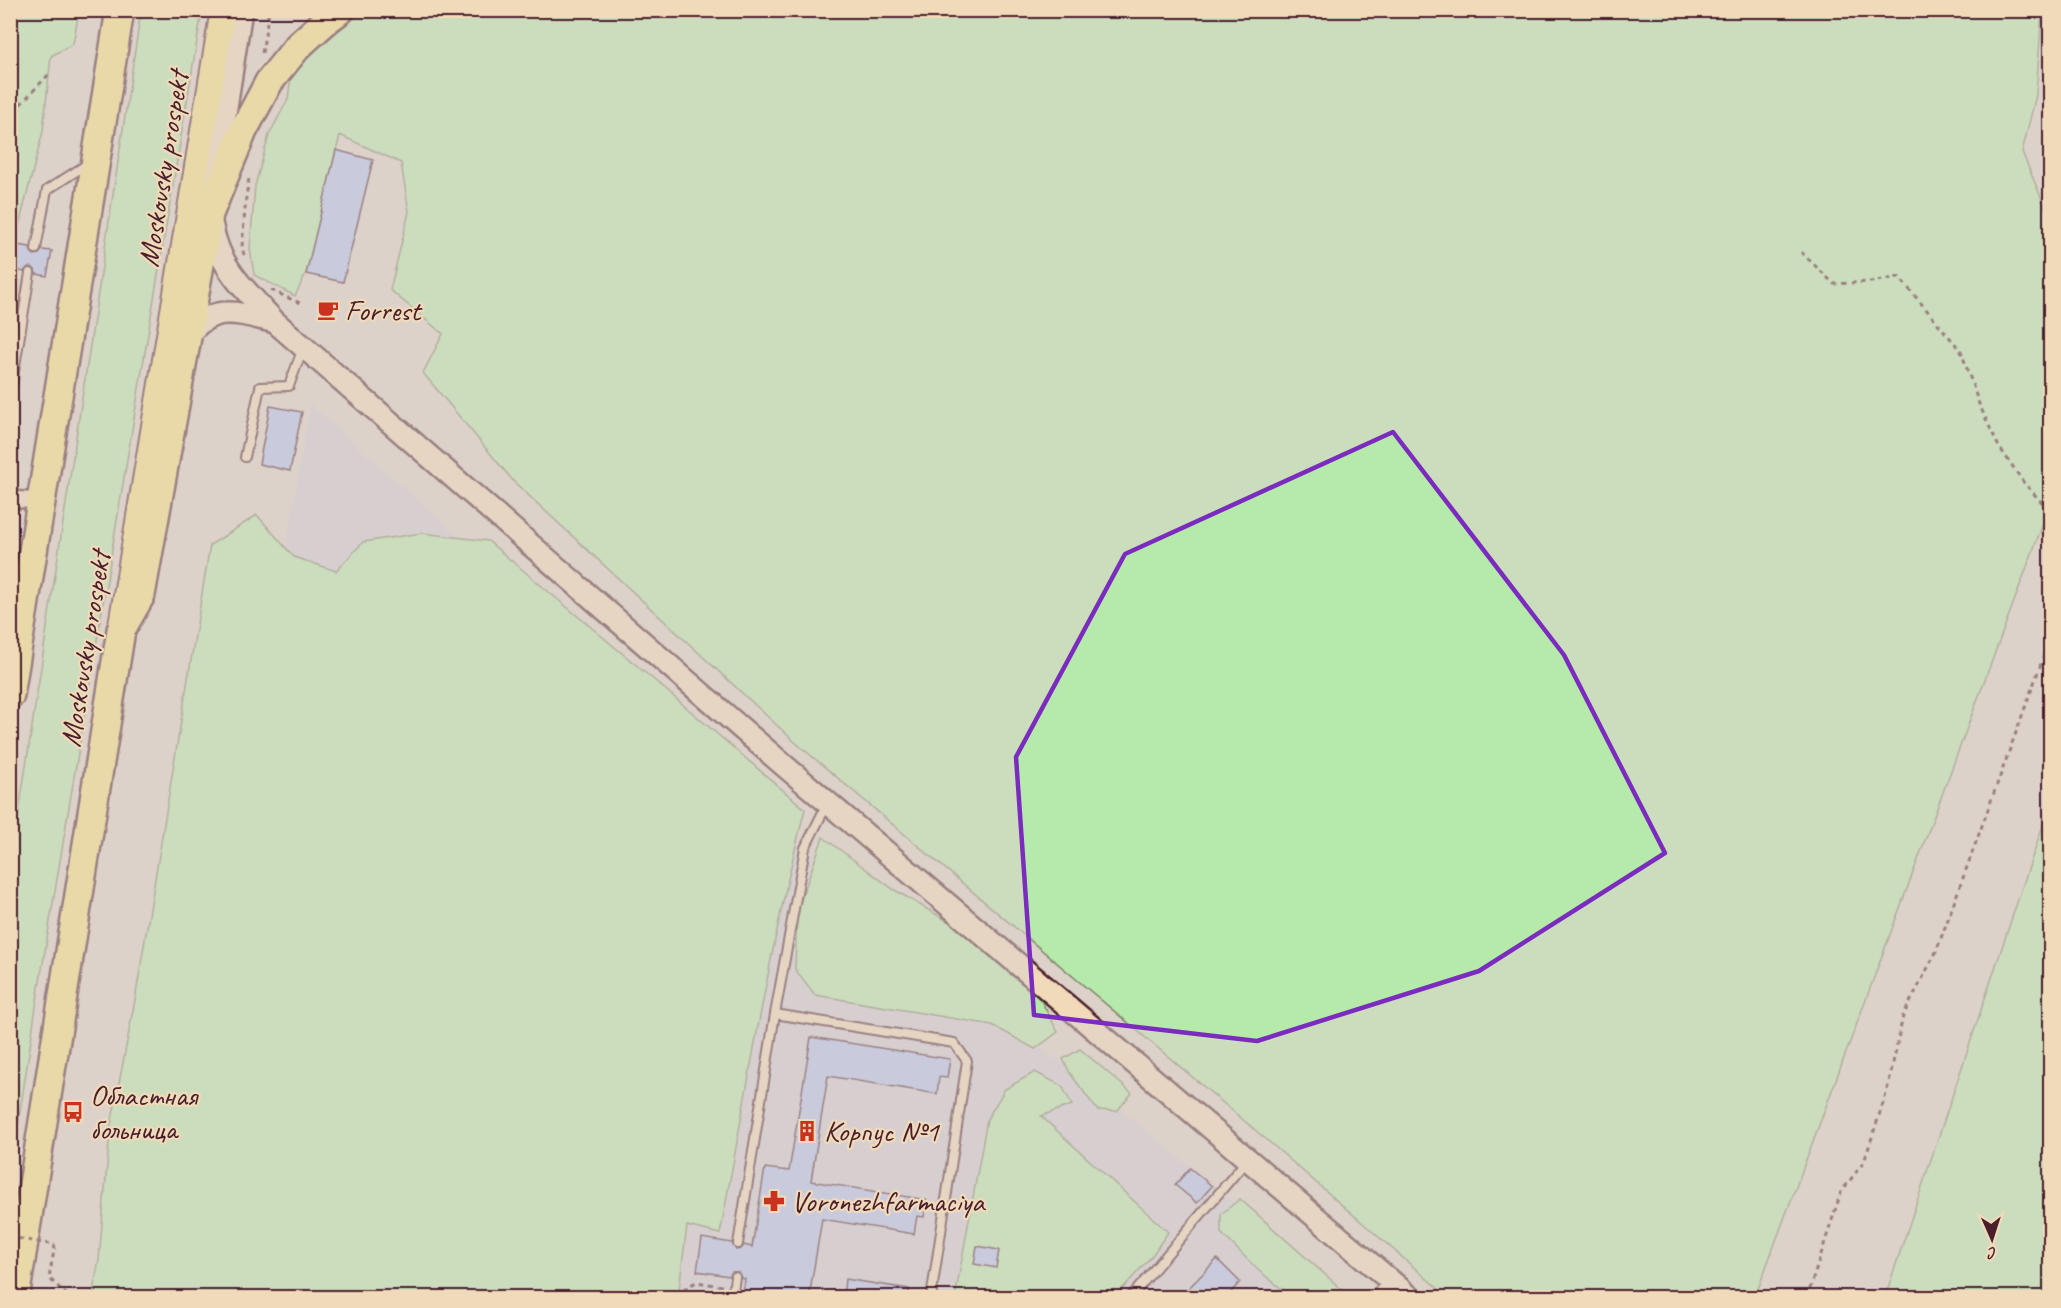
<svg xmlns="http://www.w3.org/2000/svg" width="2061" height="1308" font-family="Caveat,sans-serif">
	<rect width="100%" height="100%" fill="#ddd2ca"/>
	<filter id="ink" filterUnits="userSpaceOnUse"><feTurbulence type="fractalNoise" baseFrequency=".0167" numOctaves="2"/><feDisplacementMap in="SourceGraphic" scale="12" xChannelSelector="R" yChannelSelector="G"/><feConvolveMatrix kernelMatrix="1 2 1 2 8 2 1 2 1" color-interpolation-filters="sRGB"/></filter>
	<g filter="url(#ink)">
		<!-- built -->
		<path fill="#d0cdd6" d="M310,404L805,848L1026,1039L1071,1068L1227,1197L1341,1297L162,1298Z"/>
		<!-- green -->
		<path fill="#b6eaab" stroke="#80846b" stroke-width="1.5" d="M11,10L79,11L73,44L51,56L43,131L11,257Z
			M141,11H202L39,987L11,1171V853L20,805Z
			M371,11H2042L2036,95L2022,152L2050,219V505L1755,1297H1448L1267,1140L795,742L514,482L423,373L443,334L390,290L409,212L401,163L340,135L307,271L295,296L254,275L250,248L255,186L269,135L288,99L291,75L319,46L355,18Z
			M257,515L294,557L336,571L363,542L422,533L488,541L660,685L805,809C769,949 747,1092 720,1234L687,1226L678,1297H92L99,1260L110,1130L135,1000L210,545Z
			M2050,804V1297H1885Z
			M823,837L893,889L956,926L1037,993L1058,1032L1035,1049L992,1025L815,995L795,969L797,911Z
			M1080,1049L1132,1093L1117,1111L1097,1110L1070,1073L1063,1059Z
			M1035,1072L1062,1086L1072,1105L1041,1116L1168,1232L1151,1257L1115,1297L955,1298L987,1119L1005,1089Z
			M1240,1199L1347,1294L1351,1297H1292L1258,1270L1221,1233V1214Z"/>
		<!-- building -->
		<path fill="#b1c1f1" stroke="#4a1f2b" stroke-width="1.5" d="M336,150L373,160L343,282L306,274Z
			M17,245L30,247L31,252L34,255L39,254L42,250L52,251L47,276L36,274L35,270L32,267L27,268L24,272L12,269Z
			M270,406L302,412L290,471L259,464Z
			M811,1037L950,1059L947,1078L939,1077L937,1094L828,1076L811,1181L927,1200L924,1217L917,1216L914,1234L822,1219L809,1298H742L745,1279L741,1278L738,1272H732L729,1276L697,1271L702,1238L732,1243L736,1250L741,1249L744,1245L752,1247L765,1168L789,1171Z
			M1190,1168L1212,1186L1197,1203L1175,1185Z
			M977,1246L999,1250L996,1268L974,1264Z
			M1217,1259L1240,1282L1226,1298H1179Z
			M845,1279L909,1289V1298H843Z"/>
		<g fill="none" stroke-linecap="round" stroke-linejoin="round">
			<defs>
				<path id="lane" d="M36,249L47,190L89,163
					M10,397L30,273
					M245,457L260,387L289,386L303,348
					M775,1014L954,1043L967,1061L931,1298
					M738,1244L775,1014L805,848L827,804
					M732,1298L735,1277
					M1130,1298L1247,1160
					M1373,1298L1388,1281"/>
				<path id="street" d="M10,499L40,501"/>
				<path id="secondary" d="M214,185L241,10
					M210,219C212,226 213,234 216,242C225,273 253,298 275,322L780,762L1411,1298
					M187,337C212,302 238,313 275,322"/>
				<path id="primary" d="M121,625L223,10"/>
				<path id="highway" d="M10,695C46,467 85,239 120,10
					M15,1298L121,630L141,595L209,214L243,131L269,82L298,46L328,19L340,10"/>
			</defs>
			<!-- lane casing -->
			<use href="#lane" stroke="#4a1f2b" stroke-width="12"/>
			<!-- street casing -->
			<use href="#street" stroke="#4a1f2b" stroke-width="20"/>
			<!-- secondary casing -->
			<use href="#secondary" stroke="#4a1f2b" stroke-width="26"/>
			<!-- primary casing -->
			<use href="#primary" stroke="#4a1f2b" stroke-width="28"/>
			<!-- highway casing -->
			<use href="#highway" stroke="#4a1f2b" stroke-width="32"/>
			<!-- path -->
			<path stroke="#4a1f2b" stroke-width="3" stroke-dasharray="4.5 4.5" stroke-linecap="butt" d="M262,53L269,10
				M10,119L17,108L49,74
				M1801,252L1834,284L1871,282L1899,277L1961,351L1979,404L1998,445L2024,483L2050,511
				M244,255L242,247L246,197L249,178
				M271,290L302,304
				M55,1245L49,1278L70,1298
				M668,1298L696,1282L722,1286
				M1807,1298L1841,1192L1864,1162L1887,1091L1903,1016L1936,952L2050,639"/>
			<!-- lane -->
			<use href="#lane" stroke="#f0dab9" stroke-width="8"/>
			<!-- street -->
			<use href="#street" stroke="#f0dab9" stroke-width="15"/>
			<!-- secondary -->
			<use href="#secondary" stroke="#f0dab9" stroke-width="21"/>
			<!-- primary -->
			<use href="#primary" stroke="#f8e281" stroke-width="24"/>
			<!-- highway -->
			<use href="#highway" stroke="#f8e281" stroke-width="27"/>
			<!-- path-bridge -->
			<path stroke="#4a1f2b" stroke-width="3" stroke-dasharray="4.5 4.5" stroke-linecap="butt" d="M10,1237L55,1245"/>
		</g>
	</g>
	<!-- marked area -->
	<path d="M0 0H2061V1308H0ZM1393,432L1564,655L1665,853L1479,971L1257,1041L1034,1015L1016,757L1125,554Z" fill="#ddd2ca" fill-opacity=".55" fill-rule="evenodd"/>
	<path fill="none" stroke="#7b2cbf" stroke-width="4.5" stroke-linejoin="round" d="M1393,432L1564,655L1665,853L1479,971L1257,1041L1034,1015L1016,757L1125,554Z"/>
	<!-- icons -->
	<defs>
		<symbol id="cafe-bare" viewBox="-9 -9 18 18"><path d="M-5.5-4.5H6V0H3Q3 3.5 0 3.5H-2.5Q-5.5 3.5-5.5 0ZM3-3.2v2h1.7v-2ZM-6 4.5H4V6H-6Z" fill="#c8321e" stroke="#f0dab9" stroke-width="2.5" paint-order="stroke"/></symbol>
		<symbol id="bus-bare" viewBox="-9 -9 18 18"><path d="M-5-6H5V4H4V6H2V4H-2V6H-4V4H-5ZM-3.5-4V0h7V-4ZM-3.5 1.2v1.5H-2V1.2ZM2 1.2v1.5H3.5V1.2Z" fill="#c8321e" stroke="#f0dab9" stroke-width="2.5" paint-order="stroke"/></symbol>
		<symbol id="building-bare" viewBox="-9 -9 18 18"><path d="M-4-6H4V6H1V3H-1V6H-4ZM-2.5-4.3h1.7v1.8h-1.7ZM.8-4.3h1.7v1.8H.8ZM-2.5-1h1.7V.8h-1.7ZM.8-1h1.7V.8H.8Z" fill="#c8321e" stroke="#f0dab9" stroke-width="2.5" paint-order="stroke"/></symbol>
		<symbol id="pharmacy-bare" viewBox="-9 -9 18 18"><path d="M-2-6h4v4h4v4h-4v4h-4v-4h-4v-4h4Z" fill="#c8321e" stroke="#f0dab9" stroke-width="2.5" paint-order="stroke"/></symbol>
	</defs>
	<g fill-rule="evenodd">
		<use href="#cafe-bare" x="313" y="295" width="30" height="30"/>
		<use href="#bus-bare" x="58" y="1097" width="30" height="30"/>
		<use href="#building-bare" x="792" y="1116" width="30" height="30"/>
		<use href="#pharmacy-bare" x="759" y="1186" width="30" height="30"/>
	</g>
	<g text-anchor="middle" stroke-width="4.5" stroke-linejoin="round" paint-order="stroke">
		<!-- street labels -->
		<g font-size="30" fill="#4a1f2b" stroke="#f0dab9">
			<text transform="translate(163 169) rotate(-81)" y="10">Moskovsky prospekt</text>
			<text transform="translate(85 649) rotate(-81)" y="10">Moskovsky prospekt</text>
		</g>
		<!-- poi labels -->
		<g font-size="30" fill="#4a1f2b" stroke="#f0dab9" text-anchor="start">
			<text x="345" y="320">Forrest</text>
			<text x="90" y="1105">Областная<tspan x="90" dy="34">больница</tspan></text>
			<text x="824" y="1141">Корпус №1</text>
			<text x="791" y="1211">Voronezhfarmaciya</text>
		</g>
	</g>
	<!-- margin -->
	<rect width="2061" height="1308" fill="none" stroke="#f0dab9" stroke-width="36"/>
	<rect x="18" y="18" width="2025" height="1272" fill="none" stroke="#4a1f2b" stroke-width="2" filter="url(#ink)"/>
	<!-- north arrow -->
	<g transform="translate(1992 1239) rotate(177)" stroke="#f0dab9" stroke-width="4.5" paint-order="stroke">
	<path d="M0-4.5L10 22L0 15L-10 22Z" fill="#4a1f2b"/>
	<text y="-9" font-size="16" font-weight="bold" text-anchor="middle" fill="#4a1f2b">С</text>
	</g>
</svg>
